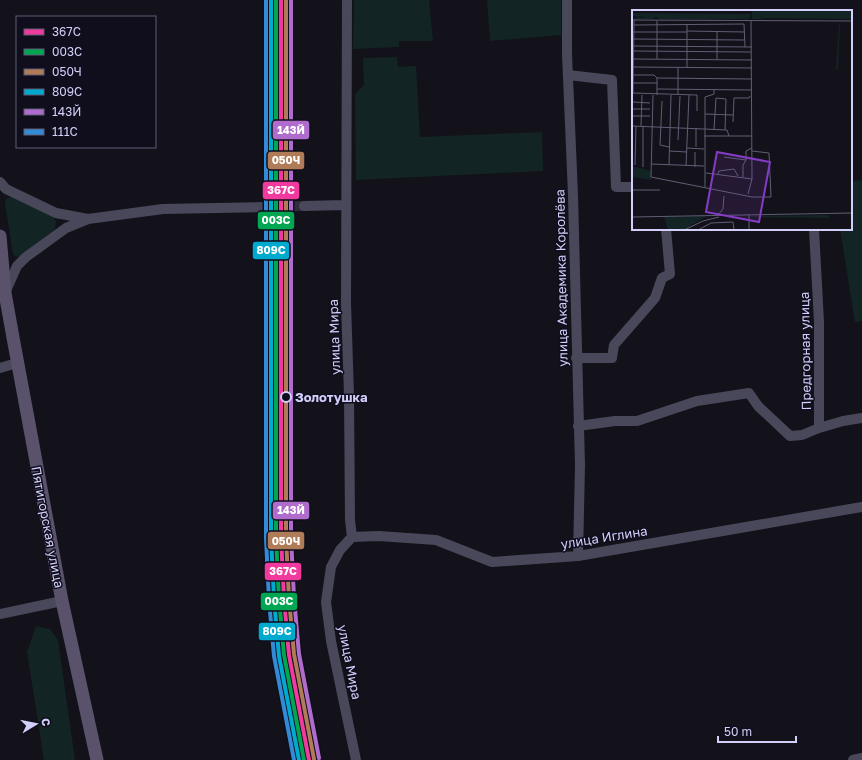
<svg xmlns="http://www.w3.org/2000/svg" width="862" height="760" font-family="'Golos Text',sans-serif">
	<rect width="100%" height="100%" fill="#13121a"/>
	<!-- green -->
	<path fill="#122424" d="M354,0H429L433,41H399V47L353,49Z
		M487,0H561V35L490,41Z
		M397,57L398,67L416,66L420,137L542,132L543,171L356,180L355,94L364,85L363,58Z
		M862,180V321L855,322L840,229H851V181Z
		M11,197L52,215L56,221L55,229L21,256L16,257L13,254L5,203L6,199Z
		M36,626L50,629L58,640L75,760H44L27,652Z"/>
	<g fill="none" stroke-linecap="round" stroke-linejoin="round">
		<!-- minor-tunnel -->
		<path stroke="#302e3c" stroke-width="10" stroke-dasharray="10 5" stroke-linecap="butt" d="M264,207L304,206"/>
		<!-- minor -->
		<path stroke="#48485a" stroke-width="10" d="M347,0L346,303L349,395L350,520L352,537L340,550L331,567L326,602L331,641L356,760
			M567,0V54L573,195L580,465L578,556
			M568,75L612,80L616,187H633
			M0,182L6,189L56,213L88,219
			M304,206L345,205
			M814,229L819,322V428L843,421L862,418
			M5,293L17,266L26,257L66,228L88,219L163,209L264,207
			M576,358H612L614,345L655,298L662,278L670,274L666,229
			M0,368L17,363
			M578,426L615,421H637L697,401L749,393L758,406L790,436L802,435L819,428
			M352,537L379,536L436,540L492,562L578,556L862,507
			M0,614L62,601
			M853,760L862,758"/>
		<!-- major -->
		<path stroke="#5a526b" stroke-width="13" d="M0,236L5,293L14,343L62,601L97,760"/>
		<defs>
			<path id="rail-1" d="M281,0V537L284,599L289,655L309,760"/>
			<path id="rail-2" d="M276,0V537L279,599L284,655L304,760"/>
			<path id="rail-3" d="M286,0V537L289,599L294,654L314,759"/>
			<path id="rail-4" d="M271,0V537L274,599L279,656L299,760"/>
			<path id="rail-5" d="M291,0V537L294,598L299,654L319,758"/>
			<path id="rail-6" d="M266,0V538L269,600L274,656L294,760"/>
		</defs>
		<!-- rail-1 casing -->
		<use href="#rail-1" stroke="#100e1d" stroke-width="7"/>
		<!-- rail-2 casing -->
		<use href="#rail-2" stroke="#100e1d" stroke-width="7"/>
		<!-- rail-3 casing -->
		<use href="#rail-3" stroke="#100e1d" stroke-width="7"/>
		<!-- rail-4 casing -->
		<use href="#rail-4" stroke="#100e1d" stroke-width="7"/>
		<!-- rail-5 casing -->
		<use href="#rail-5" stroke="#100e1d" stroke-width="7"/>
		<!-- rail-6 casing -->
		<use href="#rail-6" stroke="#100e1d" stroke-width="7"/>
		<!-- rail-1 -->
		<use href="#rail-1" stroke="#f13a9d" stroke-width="4"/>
		<!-- rail-2 -->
		<use href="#rail-2" stroke="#00a651" stroke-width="4"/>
		<!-- rail-3 -->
		<use href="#rail-3" stroke="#b07c57" stroke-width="4"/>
		<!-- rail-4 -->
		<use href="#rail-4" stroke="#00a9ce" stroke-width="4"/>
		<!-- rail-5 -->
		<use href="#rail-5" stroke="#b06ccc" stroke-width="4"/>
		<!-- rail-6 -->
		<use href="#rail-6" stroke="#338bd7" stroke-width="4"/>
	</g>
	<!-- markers -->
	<circle fill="#100e1d" stroke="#d2d0fa" stroke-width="2" cx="286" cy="397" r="5"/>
	<g text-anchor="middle" stroke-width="3" stroke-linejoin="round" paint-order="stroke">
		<!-- street labels -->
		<g font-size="13" fill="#d2d0fa" stroke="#100e1d">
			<text transform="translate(561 278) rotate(-91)" y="5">улица Академика Королёва</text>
			<text transform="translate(334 337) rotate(-92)" y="5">улица Мира</text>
			<text transform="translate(805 351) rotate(-91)" y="5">Предгорная улица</text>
			<text transform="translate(48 527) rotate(79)" y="5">Пятигорская улица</text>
			<text transform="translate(604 537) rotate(-9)" y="5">улица Иглина</text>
			<text transform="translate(350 662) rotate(79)" y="5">улица Мира</text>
		</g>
		<!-- stop labels -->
		<g font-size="13" font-weight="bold" fill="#d2d0fa" stroke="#100e1d" text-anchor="start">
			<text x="295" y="402">Золотушка</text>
		</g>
	</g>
	<!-- overview -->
	<g transform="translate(632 10)">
		<rect width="220" height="220" fill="#13121a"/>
		<path d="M120,0H220V9L130,8L127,4L130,9H120ZM0,3L116,4H119L117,9H28L24,7L27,5L21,9H2L0,8L14,7L0,6ZM207,13L208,14L206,60L204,59ZM0,156L19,161V170L0,167ZM197,205V208L118,207L119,206ZM75,206L51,220H36L32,207Z" fill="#122424"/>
		<path fill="none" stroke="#5f5e74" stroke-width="1" d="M0,10L220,11M2,10L1,83L65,85V101M2,15L112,14L113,37M55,21L113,22M1,22H55M1,29L113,30M1,36L120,37M1,41L119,42M1,49L120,50M25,49V11M85,49V21M1,57L120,58M46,57V85M55,57V15M1,65H22L25,68M1,73H25M25,79L120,80M21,85L19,167L120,187H139L137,143L120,141M25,85V68L120,69M30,91L28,135L37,137M1,92L18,93M1,99H18M73,104L101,105M1,106H18M101,112L102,88H117L118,86M0,116L95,120L97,126M9,116L10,85M82,120L84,88L94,89L93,120M72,126H120M46,130L48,86M64,137V118M55,138L72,139M37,141L55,142M92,147L114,150V141L120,138M19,154L72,156M3,155L4,116M37,155L39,85M54,156L57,85M11,157V116M63,157V142M74,163L120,169M86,164L87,161L102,159L106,166M111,167V155L114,150M73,177V87L82,84V80M0,180H28M116,184L120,169L119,11M86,205L91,199L92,186M117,205V220M0,207L220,203M52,220L71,211L87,207M66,220L79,213L101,212L102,220"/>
		<path fill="#843cc5" fill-opacity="0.15" stroke="#843cc5" stroke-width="2" d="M85,142L138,152L127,212L74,202Z"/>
		<rect width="220" height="220" fill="none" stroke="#d2d0fa" stroke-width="2"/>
	</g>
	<g stroke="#100e1d" stroke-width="1.5">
		<rect x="272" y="120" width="38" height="20" rx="4" fill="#b06ccc"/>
		<rect x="267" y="151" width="38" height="19" rx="4" fill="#b07c57"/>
		<rect x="262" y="181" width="38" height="19" rx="4" fill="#f13a9d"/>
		<rect x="257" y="211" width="38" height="19" rx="4" fill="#00a651"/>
		<rect x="252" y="241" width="38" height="19" rx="4" fill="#00a9ce"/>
		<rect x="272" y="501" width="38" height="19" rx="4" fill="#b06ccc"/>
		<rect x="267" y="531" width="38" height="19" rx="4" fill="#b07c57"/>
		<rect x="264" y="562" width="38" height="19" rx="4" fill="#f13a9d"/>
		<rect x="260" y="592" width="38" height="19" rx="4" fill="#00a651"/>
		<rect x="258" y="622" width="38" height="19" rx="4" fill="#00a9ce"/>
	</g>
	<g font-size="11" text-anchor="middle" font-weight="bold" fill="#fff">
		<text x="291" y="134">143Й</text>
		<text x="286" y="164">050Ч</text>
		<text x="281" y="194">367С</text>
		<text x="276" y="224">003С</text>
		<text x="271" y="254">809С</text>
		<text x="291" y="514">143Й</text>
		<text x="286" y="545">050Ч</text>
		<text x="283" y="575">367С</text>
		<text x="279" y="605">003С</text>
		<text x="277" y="635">809С</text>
	</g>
	<!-- legend -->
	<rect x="16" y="16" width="140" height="132" fill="#100e1d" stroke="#5e5c75"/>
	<rect x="24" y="29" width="20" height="6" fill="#f13a9d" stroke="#5e5c75"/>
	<text x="52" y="36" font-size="12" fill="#d2d0fa">367С</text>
	<rect x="24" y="49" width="20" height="6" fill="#00a651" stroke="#5e5c75"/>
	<text x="52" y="56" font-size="12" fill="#d2d0fa">003С</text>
	<rect x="24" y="69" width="20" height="6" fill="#b07c57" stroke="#5e5c75"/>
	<text x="52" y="76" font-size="12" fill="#d2d0fa">050Ч</text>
	<rect x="24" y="89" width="20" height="6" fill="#00a9ce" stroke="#5e5c75"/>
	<text x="52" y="96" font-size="12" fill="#d2d0fa">809С</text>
	<rect x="24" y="109" width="20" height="6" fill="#b06ccc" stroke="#5e5c75"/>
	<text x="52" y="116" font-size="12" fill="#d2d0fa">143Й</text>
	<rect x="24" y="129" width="20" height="6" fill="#338bd7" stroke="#5e5c75"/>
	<text x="52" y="136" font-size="12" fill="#d2d0fa">111С</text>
	<!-- north arrow -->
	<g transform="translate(36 724) rotate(80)" stroke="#100e1d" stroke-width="3" paint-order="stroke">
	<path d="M0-3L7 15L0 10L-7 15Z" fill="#d2d0fa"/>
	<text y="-6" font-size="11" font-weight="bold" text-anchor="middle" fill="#d2d0fa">С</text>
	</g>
	<!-- scale -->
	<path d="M718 736v6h78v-6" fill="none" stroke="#d2d0fa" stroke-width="2"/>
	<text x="724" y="736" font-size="12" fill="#d2d0fa" stroke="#100e1d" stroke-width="3" paint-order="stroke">50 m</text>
</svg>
